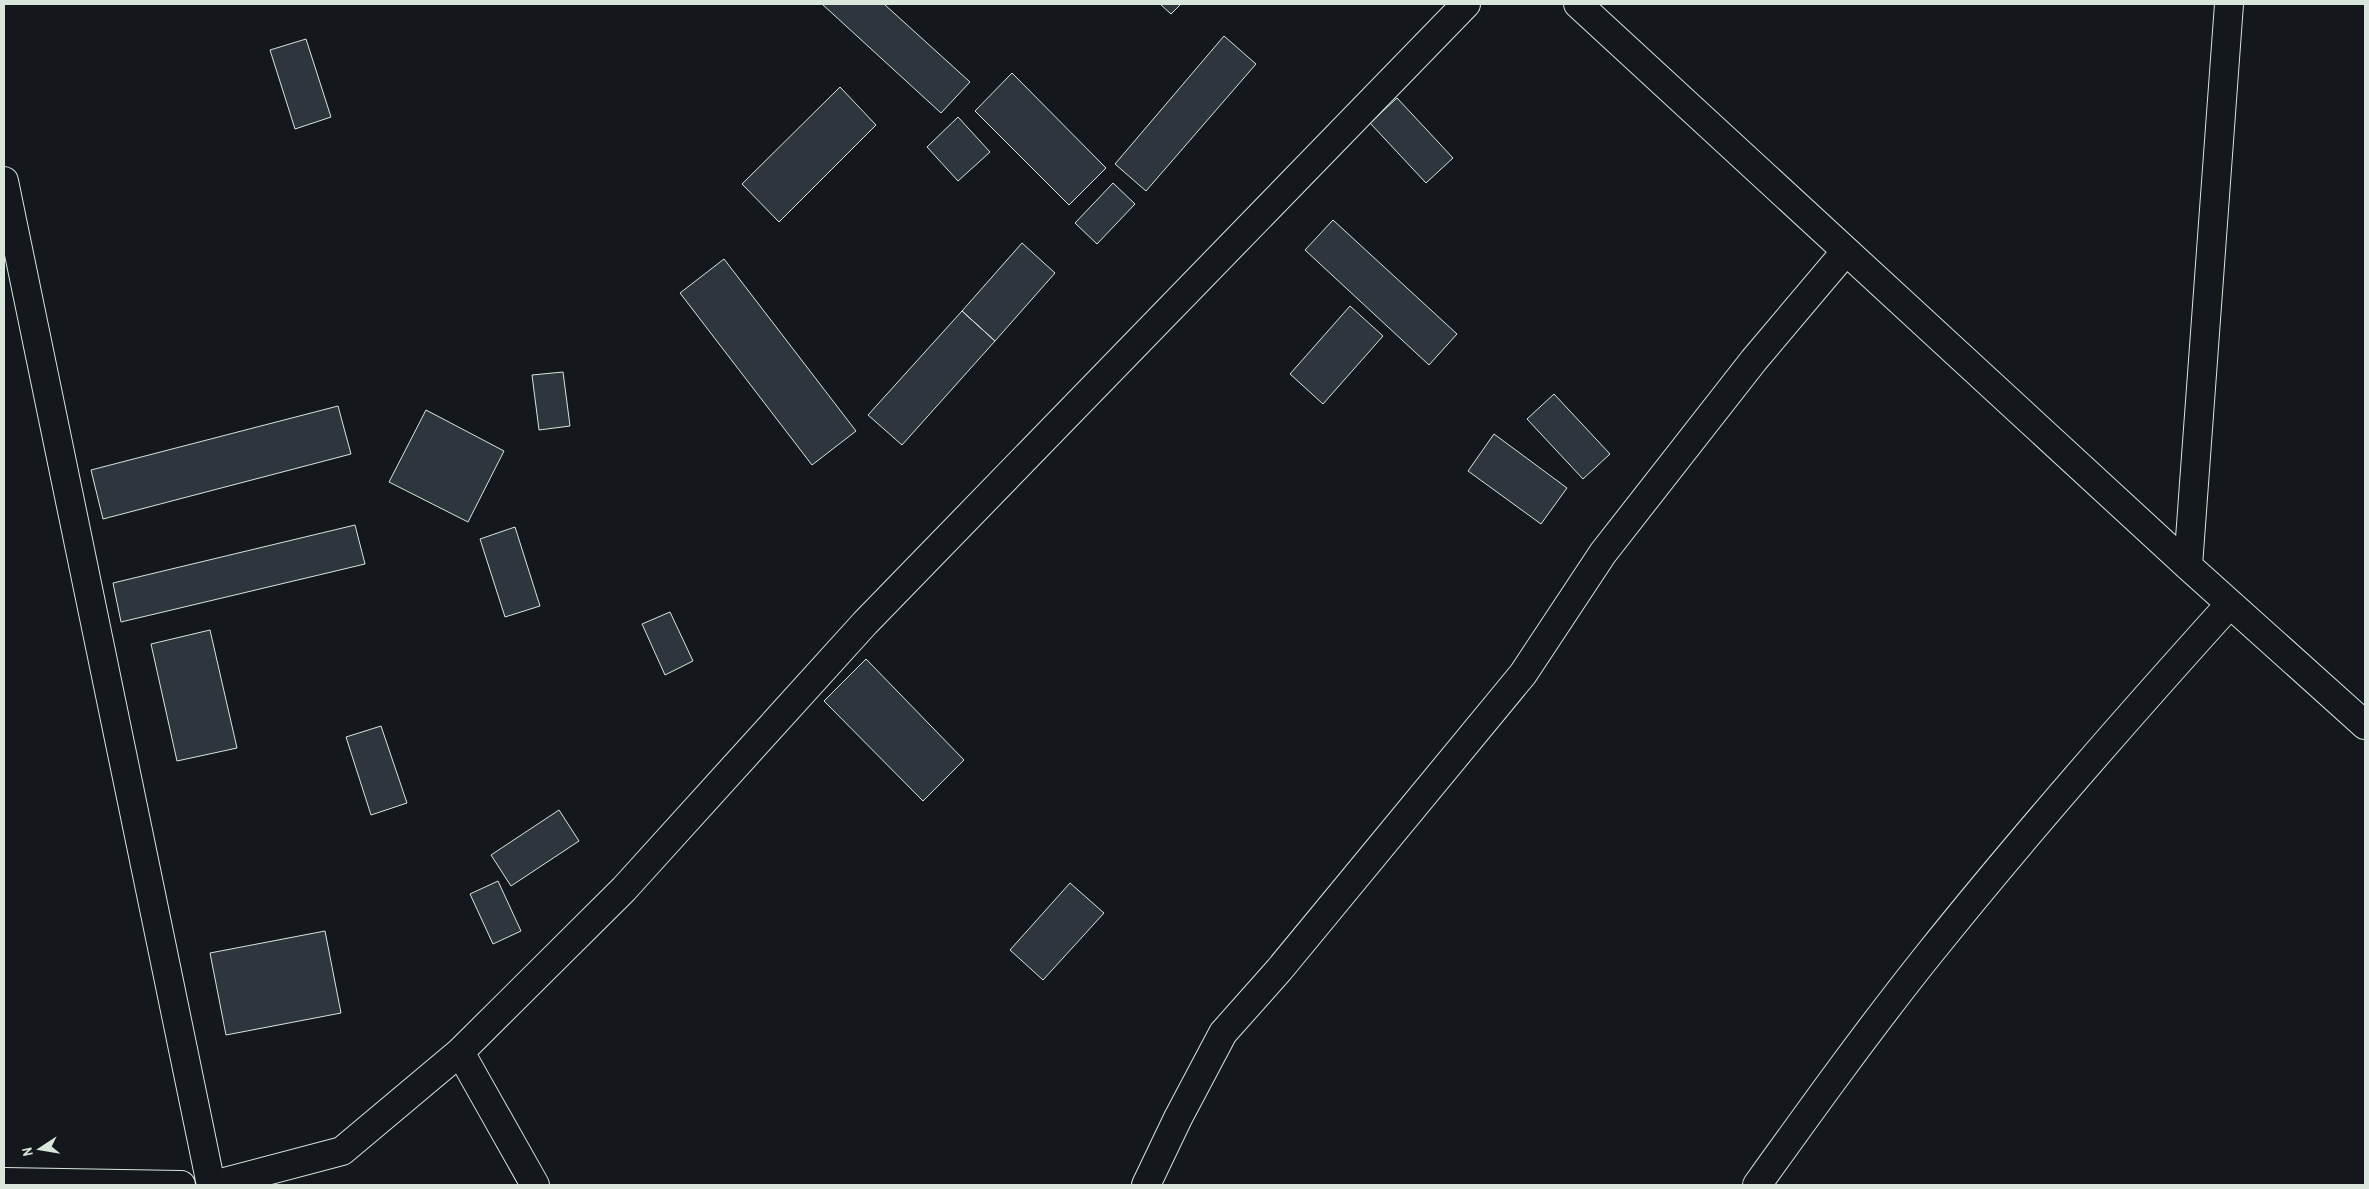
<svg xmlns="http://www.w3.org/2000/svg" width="2369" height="1189" font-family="'Archivo Narrow',sans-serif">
	<rect width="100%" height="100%" fill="#14181c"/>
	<!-- building -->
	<path fill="#2c363c" stroke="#d8e6dc" d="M822,4H884L970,82L941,113Z
		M1160,4H1181L1171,14Z
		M1224,36L1256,64L1146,191L1115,164Z
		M306,39L331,117L295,129L270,50Z
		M1012,73L1106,168L1069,205L975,111Z
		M840,87L876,125L779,222L742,184Z
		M1397,98L1453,158L1426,183L1370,123Z
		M958,117L990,152L958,181L927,147Z
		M1113,183L1135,204L1097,244L1075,223Z
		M1333,220L1457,334L1429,365L1305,250Z
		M1022,243L1055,273L995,341L962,311Z
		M724,259L856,431L812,465L680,293Z
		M1350,306L1383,336L1323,404L1290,374Z
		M962,311L995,341L902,445L868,415Z
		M563,372L570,426L539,430L532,375Z
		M1554,394L1610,454L1583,479L1527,419Z
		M338,406L351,454L103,519L91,470Z
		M426,410L504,451L468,522L389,482Z
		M1494,434L1567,488L1541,524L1468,471Z
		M355,525L365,564L121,622L113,583Z
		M515,527L540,606L505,617L480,539Z
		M670,612L693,661L665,675L642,624Z
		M210,630L237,748L177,761L151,644Z
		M866,659L964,760L923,801L824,701Z
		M381,726L407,803L371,815L346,737Z
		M559,810L579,841L511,886L491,855Z
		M498,881L521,931L493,944L470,894Z
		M1070,883L1104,913L1043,980L1010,950Z
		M325,931L341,1013L226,1035L210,953Z"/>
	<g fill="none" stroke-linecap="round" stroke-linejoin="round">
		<defs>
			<path id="minor" d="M1578,4L2188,566L2365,725
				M4,181L211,1185
				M2188,566L2229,4
				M460,1052L535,1185
				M4,1182L181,1185
				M213,1185L342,1151L460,1052L624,889L865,623L1466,4
				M1146,1185L1178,1118L1223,1033L1279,970L1523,674L1603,553L1754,360L1846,251
				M1757,1185C1813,1107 1869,1029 1929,954C2025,834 2127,718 2230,604"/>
		</defs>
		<!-- minor casing -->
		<use href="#minor" stroke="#d8e6dc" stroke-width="30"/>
		<!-- minor -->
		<use href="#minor" stroke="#14181c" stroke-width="28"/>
	</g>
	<!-- border -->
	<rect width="2369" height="1189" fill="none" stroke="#d8e6dc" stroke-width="10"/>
	<!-- north arrow -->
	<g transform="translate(40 1149) rotate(258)" stroke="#14181c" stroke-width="4" paint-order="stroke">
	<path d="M0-4L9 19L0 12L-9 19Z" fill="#d8e6dc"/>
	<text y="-8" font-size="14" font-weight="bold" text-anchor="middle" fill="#d8e6dc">N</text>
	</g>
</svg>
